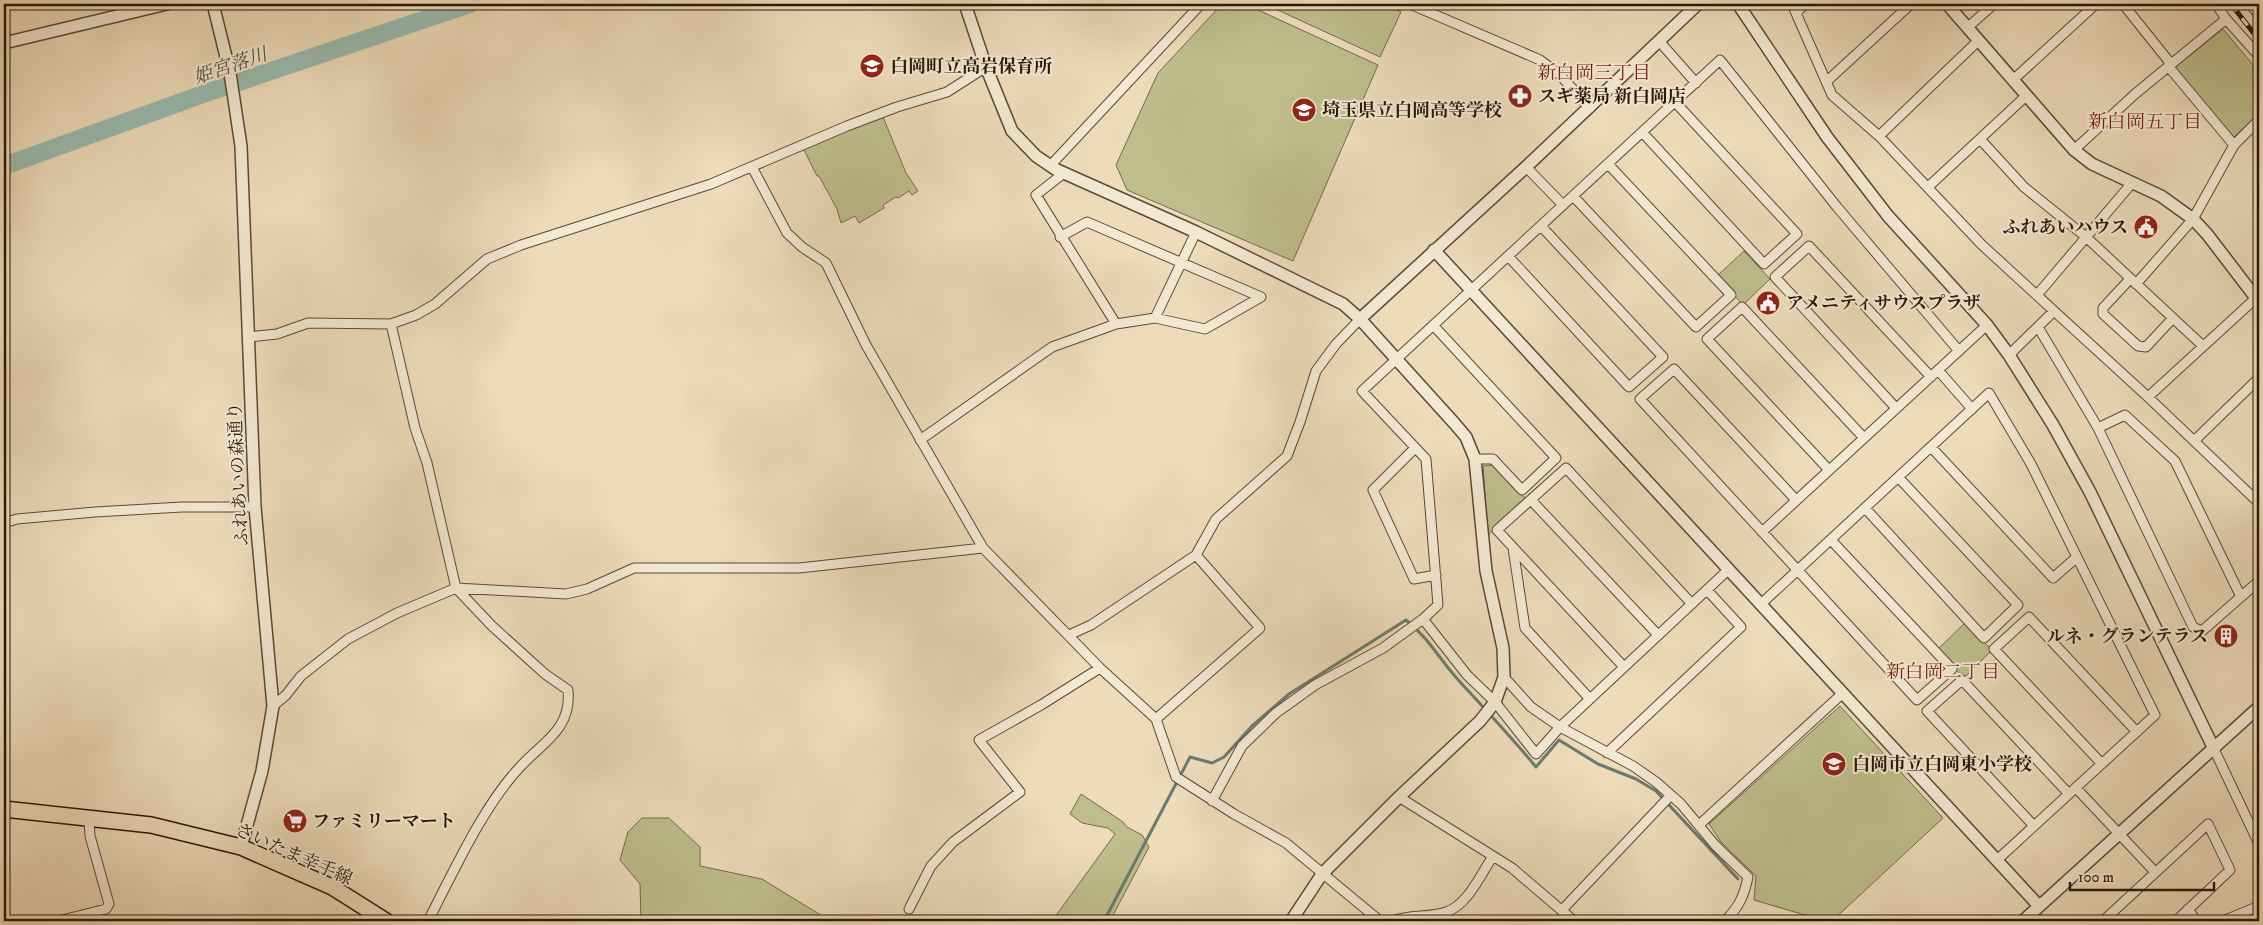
<svg xmlns="http://www.w3.org/2000/svg" width="2263" height="925" font-family="'IM FELL DW Pica','Noto Serif JP',serif">
	<rect width="100%" height="100%" fill="#eddbba"/>
	<filter id="stains"><feTurbulence type="fractalNoise" baseFrequency=".004" numOctaves="4"/><feColorMatrix values="0 0 0 0 .2 0 0 0 0 .09 0 0 0 0 .02 0 0 0 .5 -.17"/></filter>
	<radialGradient id="worn" r=".72"><stop offset=".6" stop-color="#630" stop-opacity="0"/><stop offset="1" stop-color="#630" stop-opacity=".3"/></radialGradient>
	<!-- green -->
	<path fill="#bebe8c" stroke="#736b4c" d="M1222,4H1245L1378,65L1293,261L1127,190L1116,165L1158,73Z
		M1270,4H1384L1401,12L1380,57L1269,6Z
		M2223,29L2259,72V114L2233,138L2174,68Z
		M883,117L906,173L918,191L912,195L909,191L898,198L896,197L883,205L884,208L859,223L855,216L841,223L837,209L819,176H817L803,148Z
		M1744,251L1770,279L1743,305L1717,276Z
		M1494,465L1526,499L1488,535L1483,466Z
		M1965,623L1992,650L1964,678L1937,650Z
		M1840,706L1943,818L1832,921H1825L1754,900L1756,876L1721,842L1709,824Z
		M1081,794L1123,822L1127,827L1142,835L1149,847L1110,921H1052L1115,834L1108,828L1082,823L1070,814Z
		M642,818H669L700,847V866L762,879L824,917L819,921H641L640,884L620,860L628,832Z"/>
	<g fill="none" stroke-linecap="round" stroke-linejoin="round">
		<!-- stream -->
		<path stroke="#6c7a6d" stroke-width="3" d="M1104,921L1190,757L1212,763L1224,757L1252,726L1289,694L1406,620C1431,640 1440,661 1461,683C1487,711 1512,738 1536,767L1559,740L1598,764L1636,779L1656,791L1738,879"/>
		<!-- river -->
		<path stroke="#99bbaf" stroke-width="18" d="M4,166L206,93L470,4"/>
		<defs>
			<path id="minor" d="M1410,4L1540,60L1560,75L1590,108
				M1792,4L1832,95L1879,136L1982,245L2148,397L2259,503
				M2123,4L2171,64
				M2216,4L2226,19L2259,56
				M2250,4L2259,15
				M1796,13L1805,4
				M1968,27L1994,4
				M1659,41L1696,83
				M2168,66L2234,145
				M2013,80L2096,4
				M1826,82L1911,4
				M1642,132L1764,264L1797,234L1675,102
				M1879,136L1979,40
				M1980,139L2024,187L2086,237L2203,346
				M2074,150L2135,94L2226,19
				M1050,166L1201,4
				M752,167L787,233L802,247L826,263L866,345L983,548L1100,668L1156,719L1176,777L1234,814L1286,843L1380,921
				M1526,167L1563,205
				M1064,173L1036,195L1116,324
				M1928,187L2026,96
				M1573,196L1696,327L1731,295L1608,164
				M1060,237L1087,222L1261,297
				M1508,256L1629,387L1663,357L1541,226
				M2130,279L2103,308V314L2138,346L2146,347L2173,318
				M2136,284L2193,219L2234,145L2259,120
				M2037,295L2132,183
				M1155,318L1196,232
				M391,324L415,428L427,463L456,588L492,626L545,674L568,690C572,729 543,742 520,767C483,806 453,873 428,921
				M1433,325L1556,458L1522,490L1493,459H1475
				M2038,327L2098,428L2125,415L2175,461L2241,597
				M248,337L277,334L308,323L391,324L416,315L435,304L487,259L521,245L711,184L847,126L897,107L947,92L986,67
				M2009,355L2054,311
				M1938,370L1972,409
				M2148,397L2256,298
				M1896,408L1775,277L1809,246L1931,377
				M2098,428L2193,627L2202,631L2259,581
				M920,440L1052,347L1116,324L1155,318L1205,329L1261,297
				M2194,441L2259,378
				M1931,447L2053,578L2077,557
				M1415,448L1373,490L1414,579L1436,575
				M1829,470L1707,339L1742,307L1864,438
				M1531,500L1658,635
				M1796,500L1674,369L1640,399L1917,700L1952,669L1831,540
				M1865,508L1984,638L2018,605L1898,477
				M4,523L17,519L95,512L182,507H255
				M1762,532L1987,325
				M1513,548L1525,628L1590,699
				M1728,570L1560,727L1536,754L1495,702L1467,675L1423,619L1438,605L1426,459L1362,391L1720,60L1837,207L1959,351
				M1761,604L1989,393L2031,464L2155,715L1997,860
				M1069,635L1091,625L1196,555L1216,519L1287,456L1300,422L1316,371L1336,344L1360,319
				M1624,667L1497,530L1566,468L1692,604
				M1504,677L1531,707L1560,727L1633,766L1656,782L1681,804L1715,845L1748,877C1744,896 1739,907 1725,921
				M273,706L286,695L301,676L348,639L397,613L456,588L566,594L587,589L634,568H799L983,548
				M1156,719L1260,628L1196,555
				M2213,747L2259,844
				M1607,753L1741,627L1707,590
				M2102,764L1994,649L2029,617L2137,732
				M2076,788L2155,872
				M1399,797L1512,868L1574,921
				M1212,801L1242,746L1276,713L1315,685L1383,648L1423,619
				M1699,825L1843,693
				M2034,826L1927,711L1962,680L2069,794
				M909,909L931,866L953,842L1020,792L979,740L1041,705L1100,668
				M2188,909L2196,921
				M1562,910L1671,795
				M58,921L106,909L109,904L90,836L89,819
				M1393,921C1410,914 1429,918 1446,912C1468,905 1481,874 1493,856
				M2103,921L2208,824L2230,870L2176,921
				M2223,921L2259,906"/>
			<path id="tertiary" d="M213,4L230,73L241,146L255,507L273,706L262,771L241,847
				M965,4L986,67L1012,131L1036,156L1055,169L1196,232L1343,304L1360,319L1455,424L1466,437L1475,459L1486,571L1503,648L1504,677L1495,702L1480,721L1399,797L1322,874L1291,921
				M1738,4L1827,137L1888,216L1987,325L2009,355L2053,425L2090,492L2213,747
				M1947,4L2074,150L2092,164L2161,196L2193,219L2207,234L2259,302
				M4,43L167,4
				M1434,250L2039,906
				M1360,319L1526,167L1698,4
				M2023,921L2259,707"/>
			<path id="primary" d="M4,809L151,825L241,847L332,887L386,921"/>
		</defs>
		<!-- minor casing -->
		<use href="#minor" stroke="#594937" stroke-width="11"/>
		<!-- tertiary casing -->
		<use href="#tertiary" stroke="#594937" stroke-width="14"/>
		<!-- primary casing -->
		<use href="#primary" stroke="#28180b" stroke-width="18"/>
		<!-- minor -->
		<use href="#minor" stroke="#f3e8d2" stroke-width="9"/>
		<!-- tertiary -->
		<use href="#tertiary" stroke="#f3e8d2" stroke-width="11"/>
		<!-- primary -->
		<use href="#primary" stroke="#eddbba" stroke-width="15"/>
		<defs>
			<path id="rail" d="M2231,4L2259,40"/>
		</defs>
		<!-- rail casing -->
		<use href="#rail" stroke="#28180b" stroke-width="5"/>
		<!-- rail -->
		<use href="#rail" stroke="#f3e8d2" stroke-width="3" stroke-dasharray="9" stroke-linecap="butt"/>
	</g>
	<!-- icons -->
	<defs>
		<symbol id="school-disc" viewBox="-11 -11 22 22"><circle r="9.5" fill="#8f2418" stroke="#f3e8d2"/><path d="M0-5L7-2L0 1L-7-2ZM-4 1L0 2.5L4 1V4Q0 6-4 4Z" fill="#fff"/></symbol>
		<symbol id="pharmacy-disc" viewBox="-11 -11 22 22"><circle r="9.5" fill="#8f2418" stroke="#f3e8d2"/><path d="M-2-6h4v4h4v4h-4v4h-4v-4h-4v-4h4Z" fill="#fff"/></symbol>
		<symbol id="civic-disc" viewBox="-11 -11 22 22"><circle r="9.5" fill="#8f2418" stroke="#f3e8d2"/><path d="M-.6-6.5H3V-4.5H.6V-3L4-1V1h2V6H-6V1h2V-1L-.6-3ZM-1.2 2.5V6h2.4V2.5Z" fill="#fff"/></symbol>
		<symbol id="building-disc" viewBox="-11 -11 22 22"><circle r="9.5" fill="#8f2418" stroke="#f3e8d2"/><path d="M-4-6H4V6H1V3H-1V6H-4ZM-2.5-4.3h1.7v1.8h-1.7ZM.8-4.3h1.7v1.8H.8ZM-2.5-1h1.7V.8h-1.7ZM.8-1h1.7V.8H.8Z" fill="#fff"/></symbol>
		<symbol id="supermarket-disc" viewBox="-11 -11 22 22"><circle r="9.5" fill="#8f2418" stroke="#f3e8d2"/><path d="M-6-5.5h2.5l.6 2H6L4.5 2H-2.5L-4.4-4H-6ZM-1.5 3.2a1.3 1.3 0 1 0 .1 0ZM3 3.2a1.3 1.3 0 1 0 .1 0Z" fill="#fff"/></symbol>
	</defs>
	<g fill-rule="evenodd">
		<use href="#school-disc" x="858" y="52" width="28" height="28"/>
		<use href="#pharmacy-disc" x="1506" y="82" width="28" height="28"/>
		<use href="#school-disc" x="1290" y="96" width="28" height="28"/>
		<use href="#civic-disc" x="2132" y="213" width="28" height="28"/>
		<use href="#civic-disc" x="1754" y="289" width="28" height="28"/>
		<use href="#building-disc" x="2212" y="622" width="28" height="28"/>
		<use href="#school-disc" x="1820" y="750" width="28" height="28"/>
		<use href="#supermarket-disc" x="281" y="807" width="28" height="28"/>
	</g>
	<g text-anchor="middle" stroke-width="4" stroke-linejoin="round" paint-order="stroke">
		<!-- poi labels -->
		<g font-size="18" font-weight="bold" fill="#28180b" stroke="#f3e8d2" text-anchor="start">
			<text x="890" y="72">白岡町立高岩保育所</text>
			<text x="1538" y="102">スギ薬局 新白岡店</text>
			<text x="1322" y="116">埼玉県立白岡高等学校</text>
			<text x="2128" y="233" text-anchor="end">ふれあいハウス</text>
			<text x="1786" y="309">アメニティサウスプラザ</text>
			<text x="2208" y="642" text-anchor="end">ルネ・グランテラス</text>
			<text x="1852" y="770">白岡市立白岡東小学校</text>
			<text x="312" y="827">ファミリーマート</text>
		</g>
		<!-- street labels -->
		<g font-size="18" fill="#28180b" stroke="#f3e8d2">
			<text transform="translate(238 474) rotate(-93)" y="6">ふれあいの森通り</text>
			<text transform="translate(294 854) rotate(24)" y="6">さいたま幸手線</text>
		</g>
		<!-- water labels -->
		<g font-size="19" font-style="italic" fill="#505144" stroke="#f3e8d2">
			<text transform="translate(230 65) rotate(-19)" y="7">姫宮落川</text>
		</g>
		<!-- neighbourhood labels -->
		<g font-size="19" fill="#7a1f14" stroke="#f3e8d2">
			<text x="1594" y="79">新白岡三丁目</text>
			<text x="2145" y="128">新白岡五丁目</text>
			<text x="1943" y="678">新白岡二丁目</text>
		</g>
	</g>
	<!-- margin -->
	<rect width="2263" height="925" fill="none" stroke="#eddbba" stroke-width="20"/>
	<rect x="5" y="5" width="2253" height="915" fill="none" stroke="#28180b" stroke-width="2.5"/>
	<rect x="10" y="10" width="2243" height="905" fill="none" stroke="#28180b"/>
	<!-- scale -->
	<path d="M2070 882v8h144v-8" fill="none" stroke="#28180b" stroke-width="2.5"/>
	<text x="2078" y="882" font-size="15" fill="#28180b" stroke="#f3e8d2" stroke-width="4" paint-order="stroke">100 m</text>
	<rect width="100%" height="100%" filter="url(#stains)"/>
	<rect width="100%" height="100%" fill="url(#worn)"/>
</svg>
